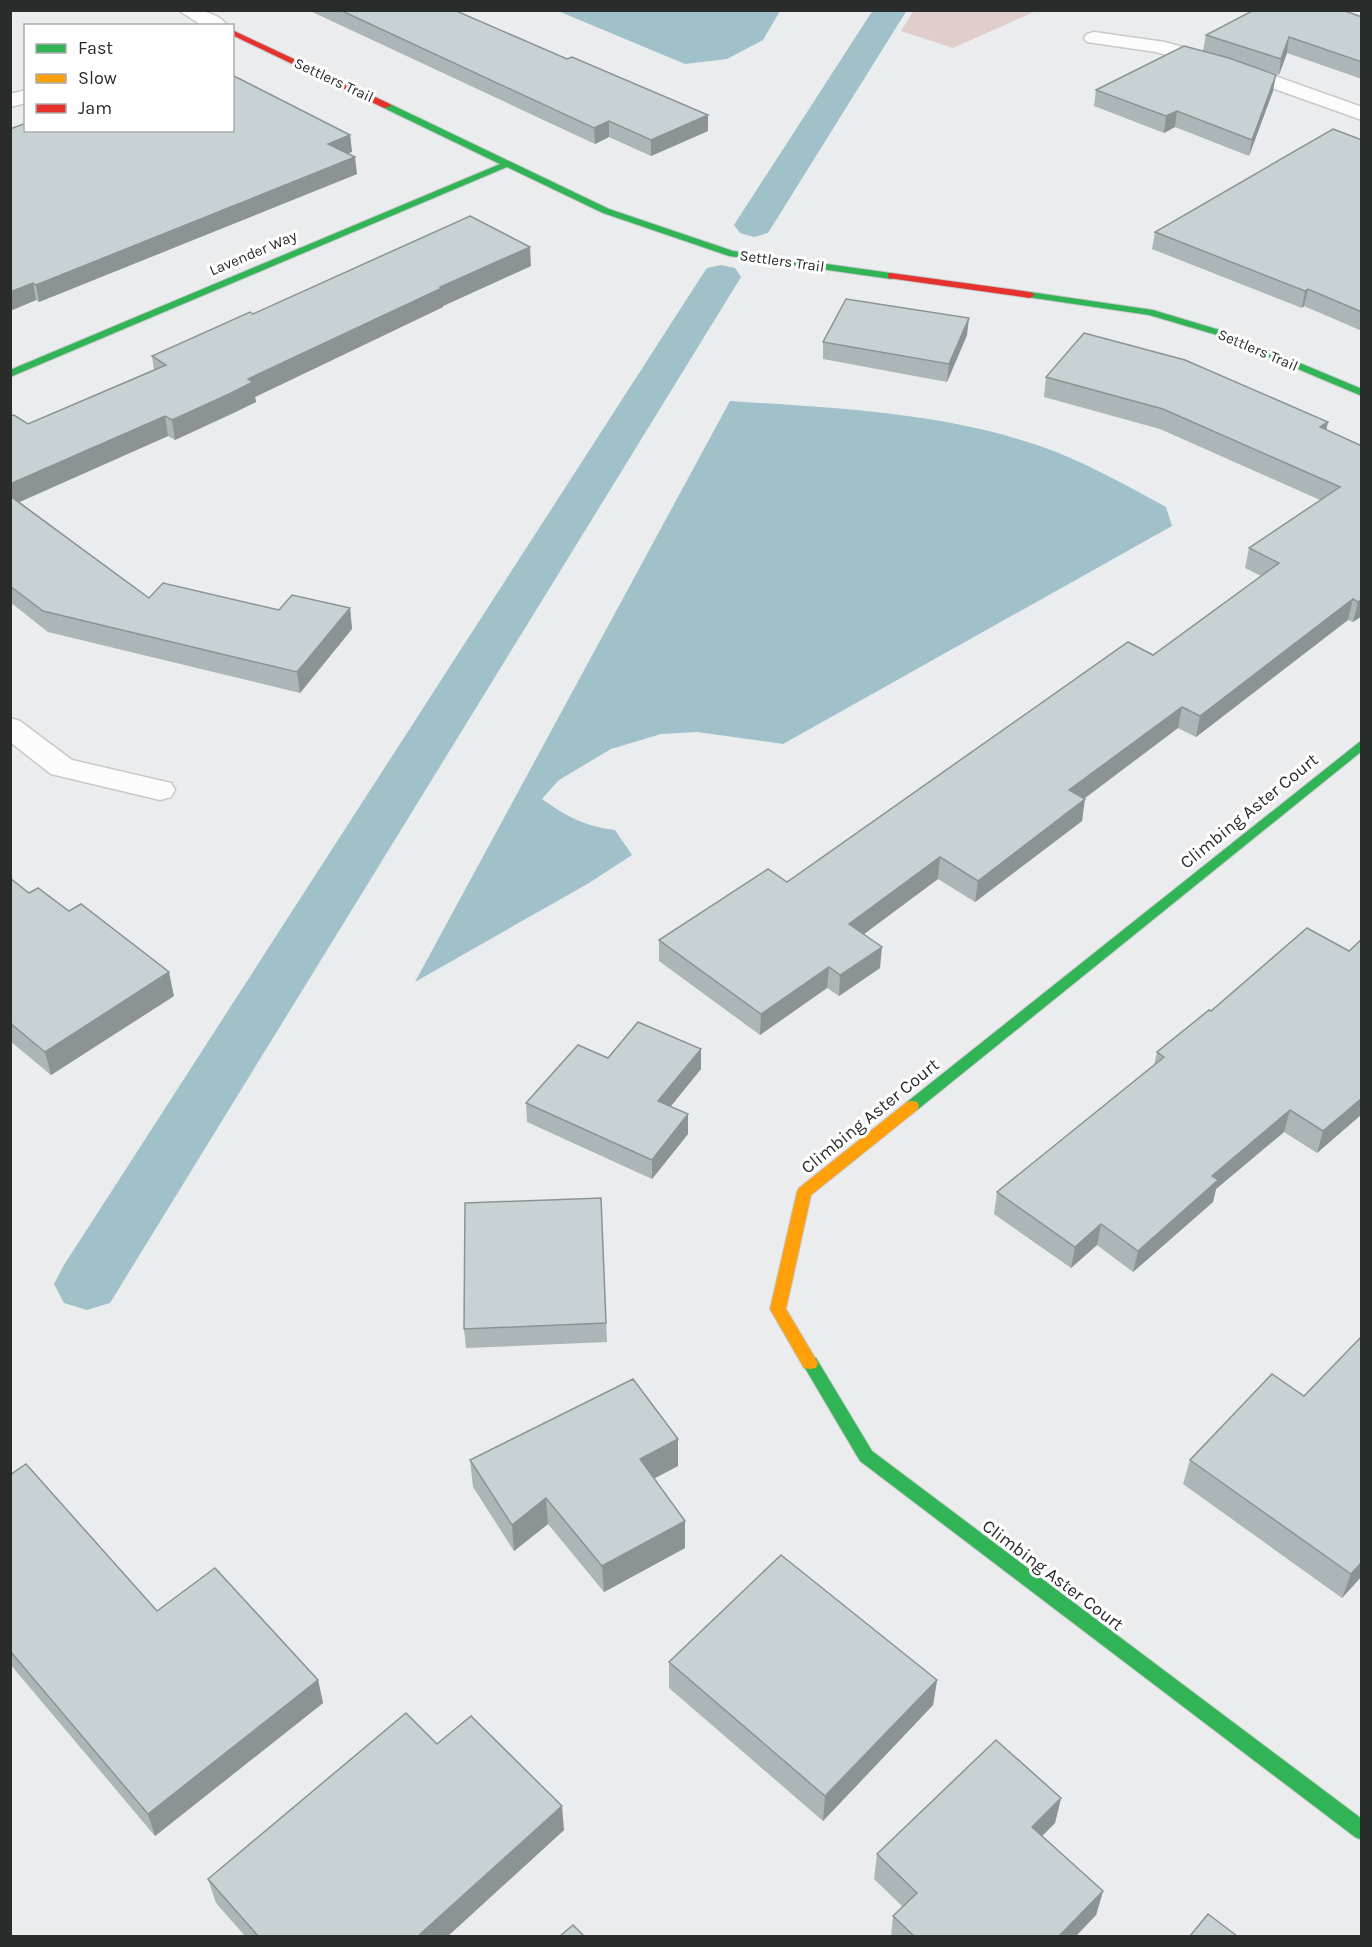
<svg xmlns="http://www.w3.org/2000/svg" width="1372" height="1947" font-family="Karla,sans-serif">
	<rect width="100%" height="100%" fill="#eaeced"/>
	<!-- green -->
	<path fill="#e0cecd" d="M914,10H1036V11L953,48L901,31Z"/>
	<!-- water -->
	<path fill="#a0c1ca" d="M558,11H780L763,40L727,59L685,64Z
		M730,401C833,408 941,412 1040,446C1083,461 1126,485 1166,507L1172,526L783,744L697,732L661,734L611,749L559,780L542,799C565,816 586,827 615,830L632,855L589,883L415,982Z"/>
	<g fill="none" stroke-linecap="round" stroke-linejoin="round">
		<!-- canal -->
		<path fill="#a0c1ca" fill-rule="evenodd" d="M873,10H907L768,233L754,237L740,233L734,225Z
			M721,265L735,268L741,277L110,1303L87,1310L64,1303L54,1284L64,1265L701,277L707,268Z"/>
		<defs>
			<path id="street" d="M178,10C195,10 216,10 228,26H203Z
				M1094,32L1165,42L1241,64L1362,107V120L1227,72L1156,52L1087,42L1084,38L1087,34Z
				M26,90V103L10,107V94Z
				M10,718L20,721L72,760L171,783L175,790L171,797L160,800L51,774L10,742Z"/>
			<path id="fast" d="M384,104H390L609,209L733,251L891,273L896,276L891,279L729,256L603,213L507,167L10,377V370L500,164L384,108Z
				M1030,292L1153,310L1223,331L1362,389V396L1217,335L1149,315L1027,297V293Z
				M1362,740V751L917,1110H907L905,1106L907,1102Z
				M810,1357L816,1358L872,1451L1362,1819V1840L1355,1837L860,1461L802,1363L804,1358Z"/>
			<path id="slow" d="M912,1101L917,1102L919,1106L917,1110L811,1195L786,1309L818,1363L816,1368L810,1369L804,1368L770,1309L797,1192L799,1188L907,1102Z"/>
			<path id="jam" d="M232,30L390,104L391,106L384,108L232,35Z
				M891,273L1030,292L1035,295L1030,298L888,278V274Z"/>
		</defs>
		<!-- street casing -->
		<use href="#street" stroke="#c7c9ca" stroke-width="3"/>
		<!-- fast casing -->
		<use href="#fast" stroke="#c7c9ca" stroke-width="2"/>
		<!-- slow casing -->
		<use href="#slow" stroke="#c7c9ca" stroke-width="2"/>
		<!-- jam casing -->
		<use href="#jam" stroke="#c7c9ca" stroke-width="2"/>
		<!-- street -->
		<use href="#street" fill="#fcfcfc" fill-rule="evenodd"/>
		<!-- fast -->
		<use href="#fast" fill="#30b455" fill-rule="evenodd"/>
		<!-- slow -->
		<use href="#slow" fill="#ff9f0a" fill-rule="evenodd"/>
		<!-- jam -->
		<use href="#jam" fill="#e5322d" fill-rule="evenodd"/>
	</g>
	<!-- wall -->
	<path fill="#acb5b7" d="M308,10H454L708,131L651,156L609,137L595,144Z
		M1362,17V79L1287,53L1279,75L1258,68L1273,91L1249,156L1175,127L1164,133L1094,106L1096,90L1203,51L1206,35Z
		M26,123L350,135L352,152L347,153L357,174L39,302L36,300L10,311Z
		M1362,140V331L1304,306L1302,308L1152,249L1155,232Z
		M531,266L443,306V307L255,397L256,402L232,414L175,440L168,436L20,502L149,598L279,610L350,608L352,629L300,693L48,632L10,602V416L28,424L154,370L152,356L253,314Z
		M967,335L947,382L823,359V342Z
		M1046,377L1326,430L1362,446V616L1353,622L1348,620L1196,737L1178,728L1084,799L1082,821L975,902L938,879L863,934L880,968L839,996L827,988L760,1035L659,961V940L787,882L1153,655L1261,576L1245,568L1249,548L1320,500L1160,429L1044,397Z
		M10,878L29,893L174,996L51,1075L10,1041Z
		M1362,939V1114L1317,1153L1284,1132L1216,1189L1213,1202L1133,1272L1097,1245L1071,1268L994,1214L997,1192L1154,1065L1157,1052L1211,1011L1349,951Z
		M701,1049V1069L670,1106L688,1114V1134L652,1179L527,1122L526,1103L608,1058Z
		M601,1198L607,1342L466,1348L464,1329Z
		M1362,1336V1576L1342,1598L1183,1484L1190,1460L1304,1396Z
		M678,1439V1466L654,1478L685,1548L604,1592L548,1524L514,1551L473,1487L470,1460Z
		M10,1475L157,1611L318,1680L323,1703L155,1836L10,1664Z
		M669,1662L937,1680L933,1705L823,1821L669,1688Z
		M437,1744L564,1830L448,1936H245L216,1903L208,1879Z
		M1061,1798L1055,1823L1042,1836L1103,1891L1096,1915L1076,1936H891L893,1916L903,1907L874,1879L877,1854Z"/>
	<!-- shaded-wall -->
	<path fill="#8c9395" d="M1289,37L1287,53L1279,75L1281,59Z
		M1276,75L1273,91L1249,156L1252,140Z
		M1177,111L1175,127L1164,133L1166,116Z
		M708,115V131L651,156V140Z
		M609,121V137L595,144L594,128Z
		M350,135L352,152L330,160L328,144Z
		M355,157L357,174L39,302L36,285Z
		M530,247L531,266L443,306V307L255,397L256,402L175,440L172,420L248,379L440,287Z
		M33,283L36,300L10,311V292Z
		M1308,289L1304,306L1302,308L1305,291Z
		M969,318L967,335L947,382L949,364Z
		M165,416L168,436L10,506V484Z
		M1328,422L1324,441L1320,427Z
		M1353,599L1348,620L1196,737L1200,716Z
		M1362,599V616L1353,622L1358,602Z
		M350,608L352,629L300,693L297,672Z
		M1182,707L1178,728L1066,812L1069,790Z
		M1085,799L1082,821L975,902L978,881Z
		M940,857L938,879L848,946L849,924Z
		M882,947L880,968L839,996L840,975Z
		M829,967L827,988L760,1035L761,1014Z
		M169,972L174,996L51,1075L45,1052Z
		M701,1049V1069L659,1121L658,1101Z
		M1362,1098V1114L1317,1153L1323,1131Z
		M1290,1110L1284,1132L1216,1189L1213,1202L1133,1272L1138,1251L1212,1176Z
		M688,1114V1134L652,1179V1160Z
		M1101,1224L1097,1245L1071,1268L1075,1247Z
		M678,1439V1466L640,1486V1459Z
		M546,1498L548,1524L514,1551L512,1525Z
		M685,1521V1548L604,1592L602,1566Z
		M1362,1562V1576L1342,1598L1351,1574Z
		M318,1680L323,1703L155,1836L148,1814Z
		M937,1680L933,1705L823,1821L825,1796Z
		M1061,1798L1055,1823L1027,1851L1032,1827Z
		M562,1806L564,1830L448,1936H418Z
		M1103,1891L1096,1915L1076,1936H1059Z"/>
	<!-- building -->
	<path fill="#c8d2d5" stroke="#8c9395" stroke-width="1.5" d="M340,10H454L567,59L572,57L708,115L651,140L609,121L594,128Z
		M1254,10H1342L1362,17V62L1289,37L1281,59L1206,35Z
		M1184,46L1229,58L1276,75L1252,140L1177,111L1166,116L1096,90Z
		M232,75L350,135L328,144L355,157L36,285L33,283L10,292V129L26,123V130H232Z
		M1333,129L1362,140V312L1308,289L1305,291L1155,232Z
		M470,216L530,247L440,287L442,288L248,379L253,382L229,394L172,420L165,416L10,484V416L14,415L28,424L166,365L152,356L250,312L253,314Z
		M846,299L969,318L949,364L823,342Z
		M1084,333L1185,360L1328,422L1320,427L1362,446V599L1358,602L1353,599L1200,716L1182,707L1069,790L1085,799L978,881L940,857L849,924L882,947L840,975L829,967L761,1014L659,940L768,869L787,882L1128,642L1153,655L1279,563L1249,548L1340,487L1163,409L1046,377Z
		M10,496L149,598L163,583L279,610L292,595L350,608L297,672L43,611L10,586Z
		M10,878L29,893L38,888L69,911L81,904L169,972L45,1052L10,1023Z
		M1307,928L1349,951L1362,939V1098L1323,1131L1290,1110L1212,1176L1218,1180L1138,1251L1101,1224L1075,1247L997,1192L1164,1057L1157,1052L1209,1010L1211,1011Z
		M638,1022L701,1049L658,1101L688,1114L652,1160L526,1103L578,1045L608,1058Z
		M601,1198L606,1323L464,1329L465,1203Z
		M1362,1336V1562L1351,1574L1190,1460L1272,1374L1304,1396Z
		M633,1379L678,1439L640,1459L685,1521L602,1566L546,1498L512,1525L470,1460Z
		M26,1464L157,1611L215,1568L318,1680L148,1814L10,1651V1475Z
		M781,1555L937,1680L825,1796L669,1662Z
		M406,1713L437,1744L471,1716L562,1806L418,1936H258L208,1879Z
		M996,1740L1061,1798L1032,1827L1103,1891L1059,1936H914L893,1916L917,1893L877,1854Z
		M1208,1914L1237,1936H1190Z
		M573,1925L584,1936H560Z"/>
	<g text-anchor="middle" stroke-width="6" stroke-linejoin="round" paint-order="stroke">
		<!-- far-street labels -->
		<g font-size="15" fill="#2a2c2c" stroke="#fff">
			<text transform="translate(334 80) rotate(25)" y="5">Settlers Trail</text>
			<text transform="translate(253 253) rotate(-23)" y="5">Lavender Way</text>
			<text transform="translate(782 261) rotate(8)" y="5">Settlers Trail</text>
			<text transform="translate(1258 350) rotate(23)" y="5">Settlers Trail</text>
		</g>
		<!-- street labels -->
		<g font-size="18" fill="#2a2c2c" stroke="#fff">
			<text transform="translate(1249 811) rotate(-39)" y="6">Climbing Aster Court</text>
			<text transform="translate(870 1116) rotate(-39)" y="6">Climbing Aster Court</text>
			<text transform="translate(1053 1575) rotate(37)" y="6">Climbing Aster Court</text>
		</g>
	</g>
	<!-- border -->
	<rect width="1372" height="1947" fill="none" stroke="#2a2c2c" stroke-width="24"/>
	<!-- legend -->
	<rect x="24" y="24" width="210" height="108" fill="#ffffff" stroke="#aaabab" stroke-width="1.5"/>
	<rect x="36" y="44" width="30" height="9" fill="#30b455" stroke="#aaabab" stroke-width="1.5"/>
	<text x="78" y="54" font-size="18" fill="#2a2c2c">Fast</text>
	<rect x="36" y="74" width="30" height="9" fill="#ff9f0a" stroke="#aaabab" stroke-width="1.5"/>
	<text x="78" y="84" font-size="18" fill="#2a2c2c">Slow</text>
	<rect x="36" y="104" width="30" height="9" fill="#e5322d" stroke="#aaabab" stroke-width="1.5"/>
	<text x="78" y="114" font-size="18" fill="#2a2c2c">Jam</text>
</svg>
